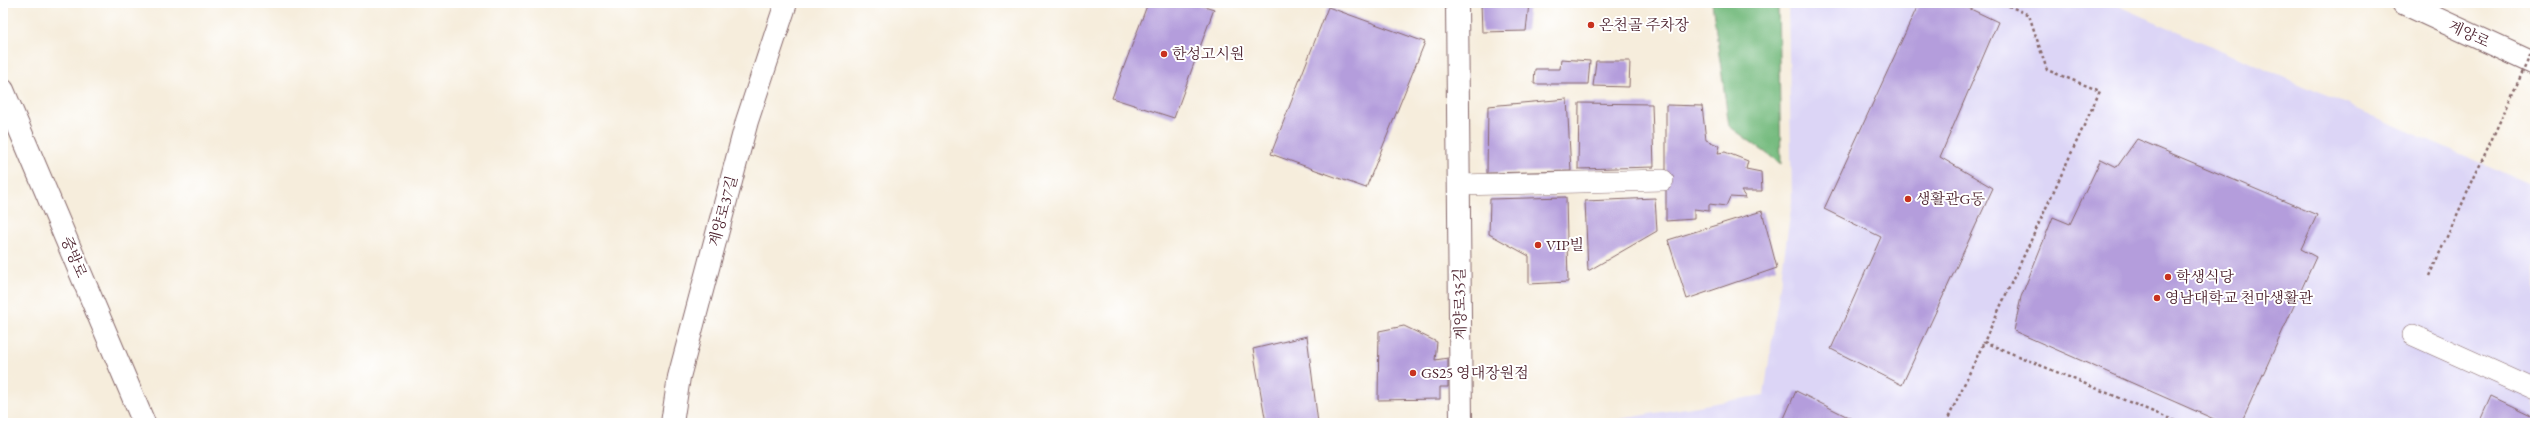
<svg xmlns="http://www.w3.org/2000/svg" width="2538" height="426" font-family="'EB Garamond','Noto Serif KR',serif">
	<rect width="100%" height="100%" fill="#fff"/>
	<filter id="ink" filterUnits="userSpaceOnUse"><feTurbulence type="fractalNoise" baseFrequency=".025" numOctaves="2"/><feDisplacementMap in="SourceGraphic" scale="8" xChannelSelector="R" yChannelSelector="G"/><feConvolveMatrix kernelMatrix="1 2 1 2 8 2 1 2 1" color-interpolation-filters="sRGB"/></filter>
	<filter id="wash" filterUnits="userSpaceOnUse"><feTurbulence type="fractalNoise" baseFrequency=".012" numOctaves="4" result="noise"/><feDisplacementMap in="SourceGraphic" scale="16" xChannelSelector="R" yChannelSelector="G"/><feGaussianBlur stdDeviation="0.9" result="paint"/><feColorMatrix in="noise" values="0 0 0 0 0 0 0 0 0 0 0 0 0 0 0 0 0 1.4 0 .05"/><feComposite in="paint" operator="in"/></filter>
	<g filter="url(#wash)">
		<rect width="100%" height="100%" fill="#f6eddc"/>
		<!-- built -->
		<path fill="#dcd5f6" d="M1788,3H2112L2535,186V423H1596L1764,395L1792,202Z"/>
		<!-- forest -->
		<path fill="#77bc80" stroke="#606e56" d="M1712,3H1778L1781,164L1729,126Z"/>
		<g id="blocks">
			<!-- building -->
			<path fill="#b49ddc" d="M1148,3H1195L1214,9L1174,118L1112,98Z
				M1481,3H1529L1526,31L1482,32Z
				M1919,3H1958L1998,22L1940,157L1993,188L1902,385L1831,349L1881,237L1824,209Z
				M1328,7L1425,42L1366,188L1271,154Z
				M1561,59L1590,61L1588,84H1534L1535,69H1560Z
				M1596,61H1630L1629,87L1593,86Z
				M1567,99L1571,171L1487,173L1488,106Z
				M1579,103L1652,104L1654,167L1578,169Z
				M1666,105L1702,106L1706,140L1720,146L1718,153L1725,152L1748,161L1746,169L1761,172L1762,191H1741L1746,198L1730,197L1726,206L1709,204V211L1694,209V219L1666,221Z
				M2137,139L2317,215L2301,249L2316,257L2241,423H2223L2014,331L2021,297L2053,217L2070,224L2101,159L2117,167Z
				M1566,197L1568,282L1529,284V256L1489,234L1490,199Z
				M1655,198L1657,231L1588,271L1585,201Z
				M1762,211L1777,268L1687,299L1668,240Z
				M1404,326L1437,342L1435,360L1448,358V387H1440V399L1378,400L1379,331Z
				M1307,336L1318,423H1266L1253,349Z
				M1796,391L1860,423H1782Z
				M2491,396L2535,417V423H2479Z"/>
		</g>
	</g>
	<g filter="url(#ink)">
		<use href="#blocks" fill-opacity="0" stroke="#866769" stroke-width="1"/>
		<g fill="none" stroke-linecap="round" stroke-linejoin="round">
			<defs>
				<path id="service" d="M1459,185L1663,180
					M2413,335L2535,390"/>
				<path id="minor" d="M1457,3L1461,423
					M3,90L144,423
					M672,423L679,377L747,121L786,3"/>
				<path id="tertiary" d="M2403,3L2535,64"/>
			</defs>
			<!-- service casing -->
			<use href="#service" stroke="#866769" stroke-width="22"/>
			<!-- minor casing -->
			<use href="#minor" stroke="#866769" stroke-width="24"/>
			<!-- tertiary casing -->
			<use href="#tertiary" stroke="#866769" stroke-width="24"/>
			<!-- path -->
			<path stroke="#866769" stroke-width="2.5" stroke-dasharray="3 3" stroke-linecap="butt" d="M2003,3L2029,15L2047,70L2100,91L1984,342L2180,423
				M1946,423L1984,342"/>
			<!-- service -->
			<use href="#service" stroke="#fff" stroke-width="21"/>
			<!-- minor -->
			<use href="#minor" stroke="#fff" stroke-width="22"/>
			<!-- tertiary -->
			<use href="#tertiary" stroke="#fff" stroke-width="22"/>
			<!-- path-bridge -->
			<path stroke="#866769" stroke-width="2.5" stroke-dasharray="3 3" stroke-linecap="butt" d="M2429,276L2535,45"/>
		</g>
	</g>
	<!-- markers -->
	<g fill="#c8321e" stroke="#fff" stroke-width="1.5">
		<circle cx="1591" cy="25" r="4"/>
		<circle cx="1164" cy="54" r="4"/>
		<circle cx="1908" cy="199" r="4"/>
		<circle cx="1538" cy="245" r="4"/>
		<circle cx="2168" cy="277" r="4"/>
		<circle cx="2157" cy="298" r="4"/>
		<circle cx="1413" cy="373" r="4"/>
	</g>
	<g text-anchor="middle" stroke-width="4" stroke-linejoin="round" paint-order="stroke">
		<!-- poi labels -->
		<g font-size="15" fill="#4a1f2b" stroke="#fff" text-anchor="start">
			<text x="1599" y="30">온천골 주차장</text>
			<text x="1172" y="59">한성고시원</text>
			<text x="1916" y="204">생활관G동</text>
			<text x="1546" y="250">VIP빌</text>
			<text x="2176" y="282">학생식당</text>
			<text x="2165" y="303">영남대학교 천마생활관</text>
			<text x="1421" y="378">GS25 영대장원점</text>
		</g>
		<!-- street labels -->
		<g font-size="15" fill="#4a1f2b" stroke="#fff">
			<text transform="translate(2469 34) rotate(25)" y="5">계양로</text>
			<text transform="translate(723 211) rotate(-75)" y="5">계양로37길</text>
			<text transform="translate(74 257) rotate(67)" y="5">중방로</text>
			<text transform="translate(1460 304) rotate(-91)" y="5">계양로35길</text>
		</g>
	</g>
	<!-- margin -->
	<rect width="2538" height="426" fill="none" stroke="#fff" stroke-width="16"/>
</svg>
